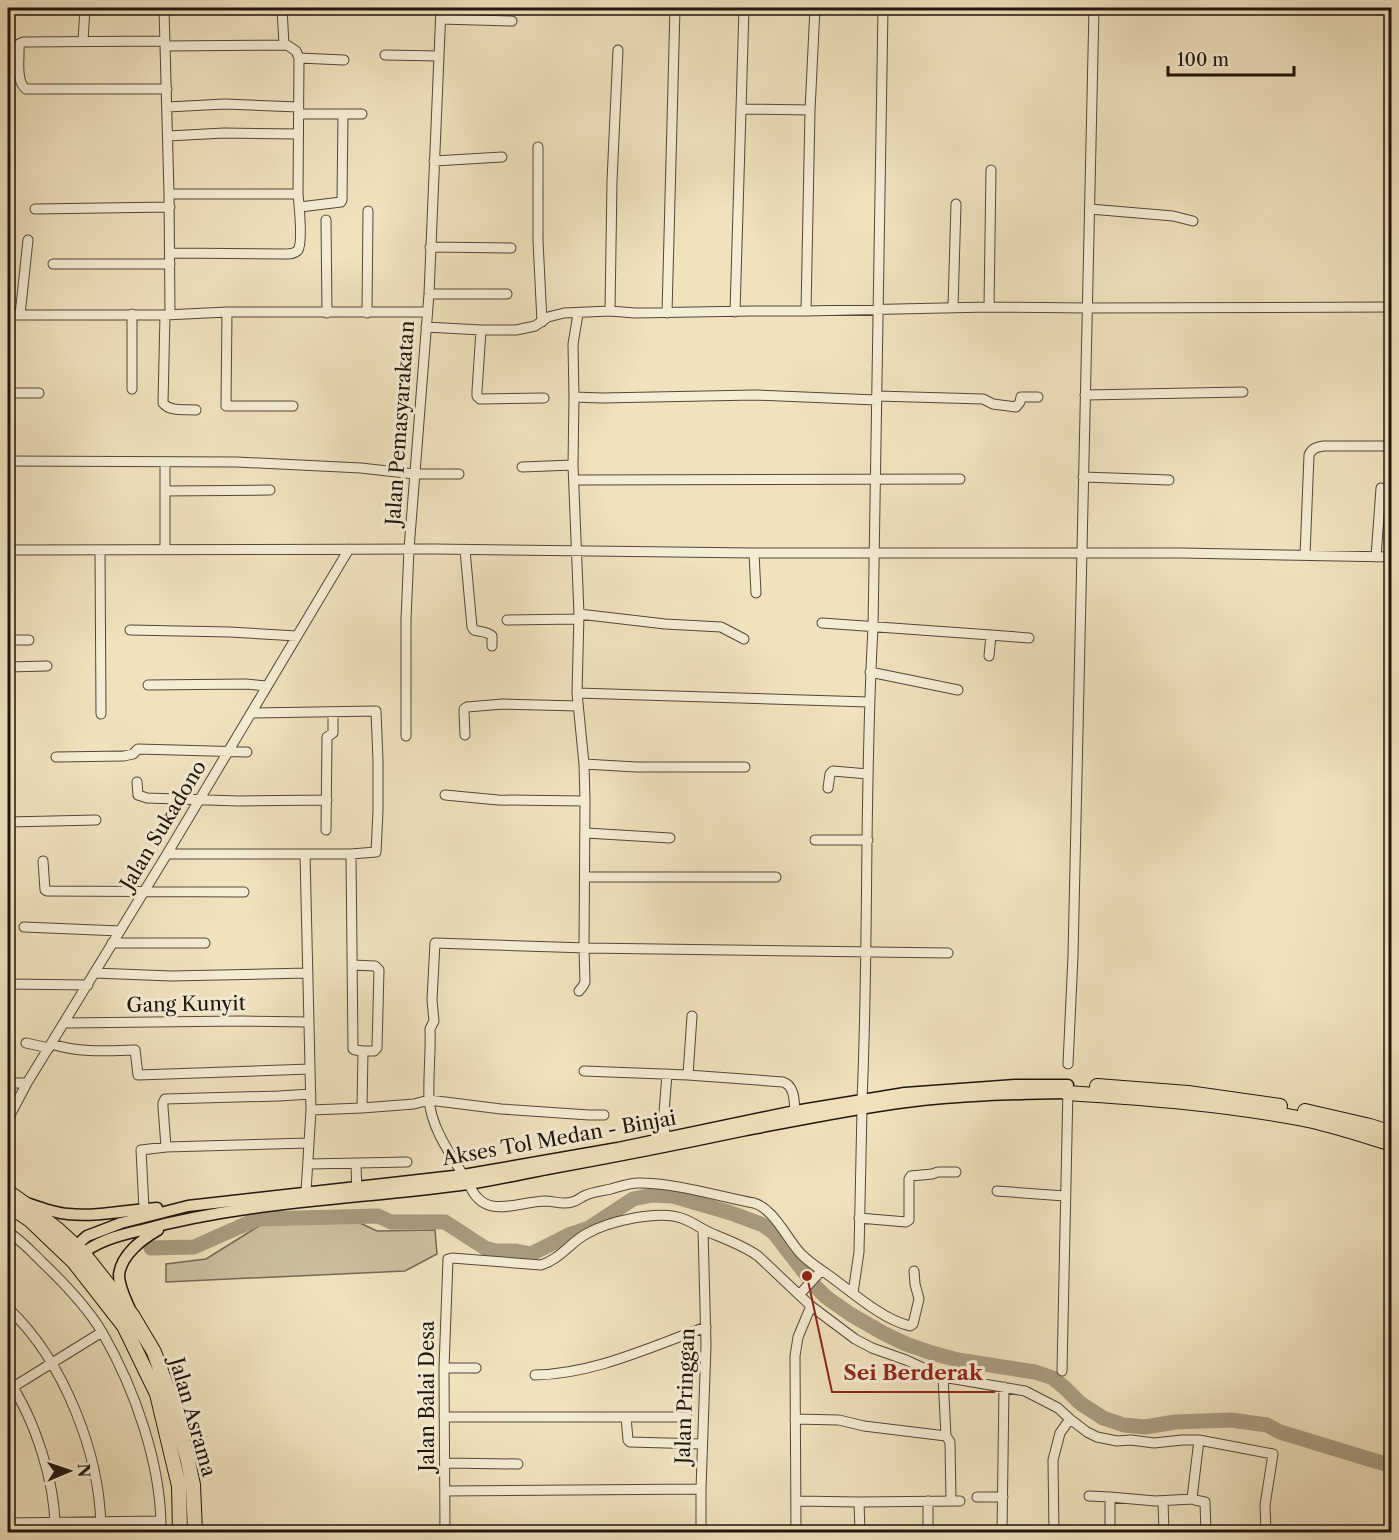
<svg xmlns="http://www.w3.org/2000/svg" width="1399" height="1540" font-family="'Libre Caslon Text',serif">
	<rect width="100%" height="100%" fill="#f0e2bd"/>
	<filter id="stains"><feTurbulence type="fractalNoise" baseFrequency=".00333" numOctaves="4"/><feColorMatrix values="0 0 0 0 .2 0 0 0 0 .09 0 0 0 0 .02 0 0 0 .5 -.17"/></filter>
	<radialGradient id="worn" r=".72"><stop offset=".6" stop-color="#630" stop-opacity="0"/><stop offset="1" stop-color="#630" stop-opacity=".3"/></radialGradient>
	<!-- green -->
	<path fill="#ccbf9f" stroke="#756a56" stroke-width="1.5" d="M360,1223L377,1231L435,1230L437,1254L405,1271L166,1282V1264L206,1259L262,1224Z"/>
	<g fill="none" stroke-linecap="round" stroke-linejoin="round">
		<!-- river -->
		<path stroke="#a99c81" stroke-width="15" d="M151,1248L194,1247L257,1219L378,1216L391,1222H445L485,1248L495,1251H516L531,1254L571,1234L589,1228L633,1199L652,1195L673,1196L731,1213L763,1225L774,1233L815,1286L826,1297L850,1314L883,1333L906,1344L932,1353L958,1360L1035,1372L1053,1378L1066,1389L1080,1403L1103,1418L1124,1425L1145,1427L1175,1422L1231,1420L1267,1425L1280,1432L1392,1466"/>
		<defs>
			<path id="minor" d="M164,8L169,194L170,314
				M282,8L284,45
				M441,19L512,21
				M83,41L85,8
				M165,41L23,42L19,44C20,57 15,81 26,89H167
				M166,46L287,45L296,51L299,58L298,194C299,204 303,242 298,250C295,254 289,254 284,254L170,253
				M385,55L439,56
				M299,58L344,60
				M167,107L225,104L298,107
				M741,109L810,110
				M299,114H362
				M168,136L224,133L298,134
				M538,147V241L542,322
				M434,161L502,157
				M169,194H298
				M300,207L341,202L342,200L343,114
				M35,209L170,207
				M1090,209L1173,216L1193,221
				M326,220L327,313
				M430,247L511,248
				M53,264H170
				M429,294H507
				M953,307L956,204
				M989,307L991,170
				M610,311L612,181L618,50
				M806,311L810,110L815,8
				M227,312L226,406H293
				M735,312L744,8
				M367,313L368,211
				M667,313L675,8
				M578,314L573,344L574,397L573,465L579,614L577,693L584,764L585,801L584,948L585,982L583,986L579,991
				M8,315H165L227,312H427
				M20,315L28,240
				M165,315L163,403C170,412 185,409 196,410
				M426,327L481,330H516L535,326L548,317L564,313L610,311L635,313L752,311H806L989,307L1087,308L1392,307
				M481,330L477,391V396L480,399L544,398
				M132,389V314
				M8,393H39
				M1085,395L1243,392
				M877,396L983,399L993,404L1016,407L1020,402L1021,397H1038
				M574,397L602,398L755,395L876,400
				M8,461L237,462L361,468L414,474H459
				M165,463V549
				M522,467L573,465
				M1083,477L1169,480
				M574,480L960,479
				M166,491L270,490
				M8,550L434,549L754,553H1181L1392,557
				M465,550L472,627L474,630C480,632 487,631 492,636V646
				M100,551L101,714
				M754,553L756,593
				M1305,555L1309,455C1312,448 1317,447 1324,446H1392
				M1376,557L1381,488
				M8,579V614
				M579,614L665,624L721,627L744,639
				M507,620L578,619
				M822,623L991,635L989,656
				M130,630L230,632L297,636
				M991,635L1029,638
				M8,640H29
				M8,667L47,666
				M870,672L958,690
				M148,685L246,684L266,686
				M577,693L869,702
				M465,735L464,712V709L467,707L503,704L578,706
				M406,736V620L409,549L429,294L441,8
				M56,757L124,756L133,754L138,749L247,752
				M584,764L636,767H745
				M137,782L138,795L147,798L239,801L327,800
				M828,788L830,774L833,771L868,774
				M445,795L498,800L585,801
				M8,822L96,820
				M326,830L327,737L333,733V712
				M586,833L670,838
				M815,840H868
				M167,854H351L376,852L378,811V761L376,711L251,713
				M351,854L353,1049L355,1050L363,1051L362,1108
				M43,861L45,890L47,891L244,892
				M585,877H776
				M24,927L120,931
				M112,943H205
				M352,965L375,966L379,970L377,1048L374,1051H363
				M94,973L171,976L308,973
				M8,984L88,985
				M65,1023L242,1021L308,1022
				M26,1043L49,1048
				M52,1044C79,1053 106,1051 135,1050L138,1075L310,1069
				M1068,1064L1073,956L1094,8
				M584,1071L688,1075L783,1082C795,1086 794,1101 795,1111
				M688,1075L692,1016
				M8,1083H27
				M862,1100C869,943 864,785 873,628L883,8
				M311,1110L362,1108L414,1104L429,1100L501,1109L589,1115H604
				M8,1119L27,1083L167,854L349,549
				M665,1138L664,1112L667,1074
				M166,1147L163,1107V1103L165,1099L279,1096L311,1094
				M309,1164L407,1162
				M356,1164L357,1194
				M463,1175C449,1152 431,1127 429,1099C428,1076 431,1052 430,1029L434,1021L432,1000L435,943L587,948L948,953
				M469,1184C484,1221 515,1202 545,1201C554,1201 563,1205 572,1202C577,1201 580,1198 584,1196C592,1192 602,1191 611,1189C621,1186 631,1182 642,1183C680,1184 717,1196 754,1203C774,1209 787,1239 801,1254C809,1262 818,1268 827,1274C851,1291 881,1319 910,1326L913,1324L919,1299L915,1284L914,1271
				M997,1191L1065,1196
				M306,1192L309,1143
				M144,1209L141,1150L166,1147L309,1143L311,1110L305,854
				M859,1218L906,1222L909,1220V1179L911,1176L932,1174L938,1172H956
				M8,1232C21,1240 31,1251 42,1262C63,1282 87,1307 102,1332C135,1389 162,1466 161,1532
				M853,1293L859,1252L862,1108
				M799,1295L821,1271
				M8,1308C64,1361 101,1455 101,1532
				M444,1368H476
				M1062,1371L1068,1088
				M535,1375C594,1374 650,1347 706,1327
				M943,1377L946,1436L950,1442L951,1501
				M8,1380C35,1419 56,1484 55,1532
				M10,1389L102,1332
				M444,1417H687
				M626,1417L628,1440L630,1442L702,1444
				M795,1419L839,1420L864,1426L946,1436
				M1199,1440L1192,1498L1195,1500L1205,1502L1206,1532
				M445,1463L518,1464
				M445,1491L701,1489
				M1089,1496L1110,1497
				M977,1497H1003
				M796,1501L859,1502L960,1501
				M1163,1501L1164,1532
				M859,1502L860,1532
				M8,1511L9,1532
				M8,1523L161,1521
				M445,1532L444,1368L448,1259L452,1258L541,1265C560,1259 570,1243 586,1234C609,1221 660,1209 684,1219C694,1223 703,1230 713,1234C728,1240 744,1246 758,1256L811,1306L855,1339L872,1348L906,1360L943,1377L1025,1391L1058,1408L1070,1419L1087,1432L1097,1437L1117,1441L1131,1440L1154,1443L1182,1440H1199L1273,1454L1265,1505L1266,1532
				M701,1532V1489L706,1345L703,1230
				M796,1532L795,1356L798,1337L811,1306
				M928,1532V1501
				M1002,1532L1004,1387
				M1054,1532L1053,1460L1060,1433L1070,1419
				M1110,1532V1497L1155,1501L1193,1499"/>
			<path id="major" d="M27,1203C41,1208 54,1213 68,1214C97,1217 128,1210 157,1208
				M71,1250L87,1236L121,1223L188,1206L463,1175L618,1148L795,1111L905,1093L1015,1085H1068
				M78,1258C94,1241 121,1235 142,1230C248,1201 359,1199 468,1184C494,1180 521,1174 547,1169C614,1157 680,1144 746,1130C799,1120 852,1109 906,1102C959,1095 1013,1094 1067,1093
				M129,1307C125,1298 119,1286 119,1275C121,1255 142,1239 158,1230"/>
			<path id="highway" d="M1097,1086L1188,1093L1280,1106
				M1067,1093C1146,1098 1226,1104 1303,1119C1333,1125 1362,1135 1392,1144
				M1305,1111L1370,1126L1392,1133
				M8,1192L21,1201L57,1229L83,1253L132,1315L154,1352L171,1398L188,1461L193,1485L195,1532
				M8,1205L30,1220L74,1262L124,1326L157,1394L179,1486L180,1532"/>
		</defs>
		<!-- minor casing -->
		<use href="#minor" stroke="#524839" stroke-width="11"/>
		<!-- major casing -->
		<use href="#major" stroke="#1e150d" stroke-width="13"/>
		<!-- highway casing -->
		<use href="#highway" stroke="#1e150d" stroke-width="16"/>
		<!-- minor -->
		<use href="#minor" stroke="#f5ecd4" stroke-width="9"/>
		<!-- major -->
		<use href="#major" stroke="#f0e2bd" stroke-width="10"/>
		<!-- highway -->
		<use href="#highway" stroke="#f0e2bd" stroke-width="14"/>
	</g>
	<g text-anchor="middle" stroke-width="6" stroke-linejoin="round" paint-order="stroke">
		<!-- street labels -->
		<g font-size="20" fill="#1e150d" stroke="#f5ecd4">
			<text transform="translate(400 423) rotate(-86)" y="7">Jalan Pemasyarakatan</text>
			<text transform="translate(163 825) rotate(-59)" y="7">Jalan Sukadono</text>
			<text transform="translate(186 1004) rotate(-1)" y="7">Gang Kunyit</text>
			<text transform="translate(559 1138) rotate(-10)" y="7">Akses Tol Medan - Binjai</text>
			<text transform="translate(427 1396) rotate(-90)" y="7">Jalan Balai Desa</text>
			<text transform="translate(685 1396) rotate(-88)" y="7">Jalan Pringgan</text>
			<text transform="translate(193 1417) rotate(74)" y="7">Jalan Asrama</text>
		</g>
	</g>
	<!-- callouts -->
	<path fill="none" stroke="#8f2418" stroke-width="2" d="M807 1276L832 1392H995"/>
	<circle fill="#8f2418" stroke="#f5ecd4" stroke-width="2" cx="807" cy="1276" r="6"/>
	<g font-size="21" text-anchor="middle" font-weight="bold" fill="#8f2418" stroke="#f5ecd4" stroke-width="6" stroke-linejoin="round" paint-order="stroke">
		<text x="913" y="1380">Sei Berderak</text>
	</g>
	<!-- margin -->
	<rect width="1399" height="1540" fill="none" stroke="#f0e2bd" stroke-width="30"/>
	<rect x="9" y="9" width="1381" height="1522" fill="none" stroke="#1e150d" stroke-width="3"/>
	<rect x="15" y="15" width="1369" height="1510" fill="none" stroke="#1e150d" stroke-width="1.5"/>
	<!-- north arrow -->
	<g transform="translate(69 1471) rotate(88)" stroke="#f5ecd4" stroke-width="4.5" paint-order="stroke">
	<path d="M0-4.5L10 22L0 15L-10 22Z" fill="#1e150d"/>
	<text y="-9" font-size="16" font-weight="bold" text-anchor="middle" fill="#1e150d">N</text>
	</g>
	<!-- scale -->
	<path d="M1168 66v9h126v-9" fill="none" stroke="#1e150d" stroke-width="3"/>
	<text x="1177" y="66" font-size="18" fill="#1e150d" stroke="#f5ecd4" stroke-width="4.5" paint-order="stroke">100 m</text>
	<rect width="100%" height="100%" filter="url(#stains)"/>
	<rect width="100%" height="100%" fill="url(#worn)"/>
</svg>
